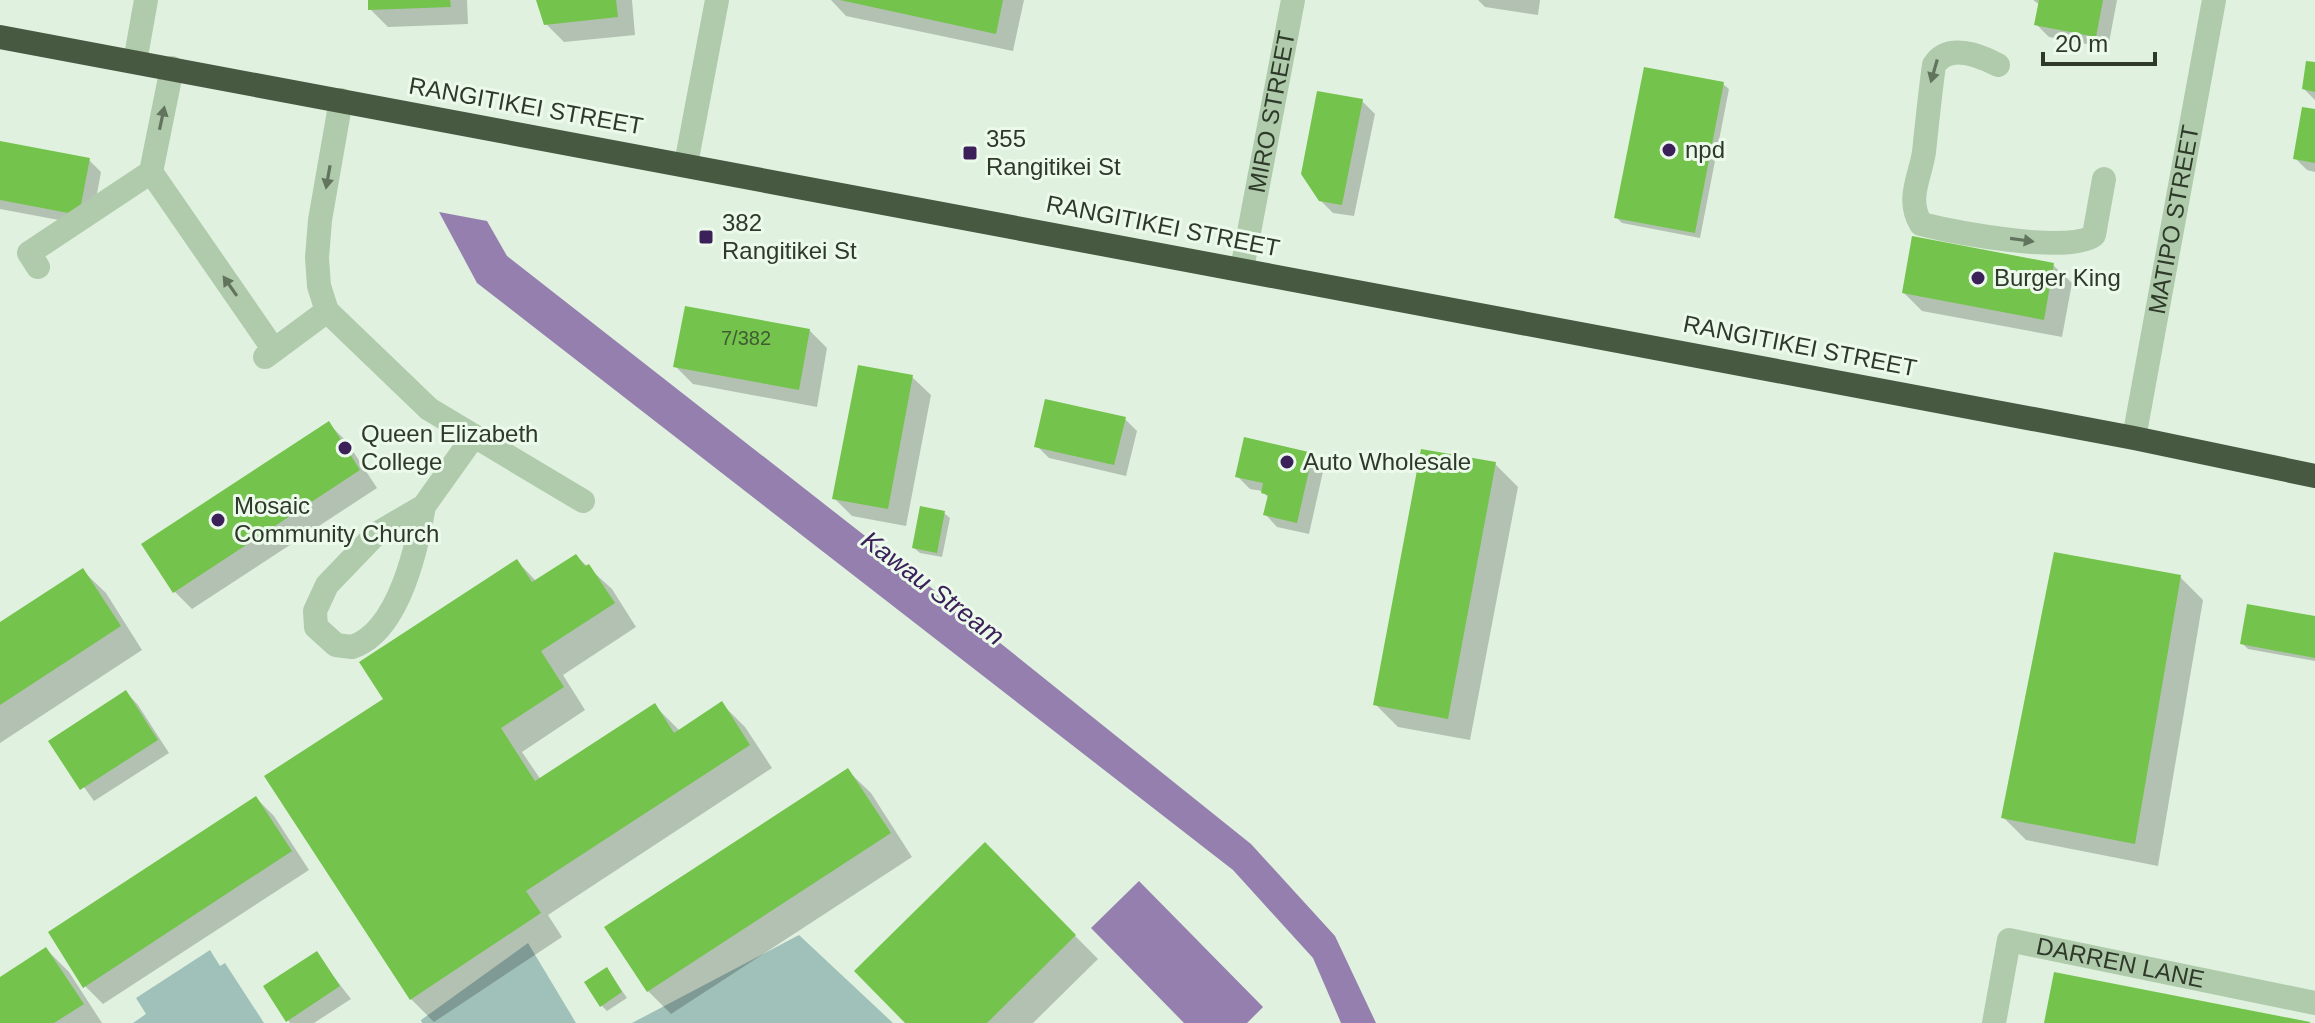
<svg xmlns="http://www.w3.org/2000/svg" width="2315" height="1023" font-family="Arial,sans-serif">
	<rect width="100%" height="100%" fill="#e0f2df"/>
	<!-- green -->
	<path fill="#9fc1b9" d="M799,935L893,1023H632Z
		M528,943L576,1023H422L421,1020Z
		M210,950L220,966L225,963L264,1023H133L146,1014L136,998Z"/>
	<!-- water -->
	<path fill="#957faf" d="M439,212L487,221L507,256L924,582L1251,844L1335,936L1376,1023H1341L1313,958L1233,870L477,283Z
		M1139,881L1263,1007L1247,1023H1184L1091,928Z"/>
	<!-- shadow -->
	<path fill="#0003" d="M370,0H467L468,24L388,27L370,9Z
		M538,0H632L635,35L564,42L546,24Z
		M831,0H1024L1013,51L846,16Z
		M1478,0H1540L1538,15L1485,7Z
		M2033,0H2117L2108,48L2049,37L2036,24L2040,5Z
		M2315,64V100L2304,89Z
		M1723,84L1729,89L1700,238L1622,223L1616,217Z
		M1362,101L1375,114L1354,216L1333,213L1320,200Z
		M2315,111V172L2307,170L2295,158Z
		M0,143L89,160L101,172L91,226L0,209Z
		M2053,265L2072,283L2062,337L1922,311L1904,293Z
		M809,330L827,348L817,407L693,384L675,366Z
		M912,377L931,395L906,526L852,516L834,498Z
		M1125,419L1137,431L1126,476L1049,458L1037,446Z
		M329,424L347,442L377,488L192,609L174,591Z
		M1312,454L1324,467L1309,534L1277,527L1265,514L1269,498L1262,491L1250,489L1237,476Z
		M1495,464L1518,487L1470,740L1398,727L1375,704Z
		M944,513L950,518L942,557L920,553L914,548Z
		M576,556L612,589L636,627L563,675L585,710L522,752L541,780L655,706L680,731L722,704L745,727L772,768L548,915L562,937L434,1022L411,999L385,699L517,561L537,582Z
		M83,571L106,593L142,650L0,743V625Z
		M2180,577L2203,600L2158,866L2026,840L2003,817Z
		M2315,618V661L2248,649L2242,643Z
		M126,692L138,705L169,753L94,801L51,741Z
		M848,771L871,793L912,857L671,1014L648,991Z
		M256,798L274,816L309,870L103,1004L85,986Z
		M985,845L1098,959L1033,1023H908Z
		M46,949L69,972L102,1023H0V979Z
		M316,954L351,999L314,1023H290L288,1020Z
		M612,976L627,998L607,1011L601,1005Z"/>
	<!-- building -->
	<path fill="#74c34d" d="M368,0H450L451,7L368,10Z
		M536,0H616L618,17L544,25Z
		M840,0H1003L996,34Z
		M2039,0H2103L2096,37L2034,25Z
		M2306,61L2315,62V92L2302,89Z
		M1644,67L1724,82L1695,233L1614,218Z
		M1317,91L1363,99L1342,205L1319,201L1301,174Z
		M2302,107L2315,109V163L2293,159Z
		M0,141L90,158L79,215L0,200Z
		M1912,236L2054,263L2044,320L1902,293Z
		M685,306L810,329L799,390L673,367Z
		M858,365L913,375L888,509L832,499Z
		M1045,399L1126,417L1114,465L1034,447Z
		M329,421L360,470L173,593L141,544Z
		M1244,437L1313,453L1297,523L1263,515L1268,495L1261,493L1263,483L1235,477Z
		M1421,449L1496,462L1448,719L1373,705Z
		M920,506L945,511L937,553L912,548Z
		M2054,552L2181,575L2135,844L2001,818Z
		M576,554L585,566L589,564L615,603L541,651L564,687L501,728L535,781L655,703L674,733L722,701L750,745L526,891L541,913L410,1000L264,776L383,699L359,662L517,559L532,582Z
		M83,568L121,626L0,705V622Z
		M2247,604L2315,616V658L2240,644Z
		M126,690L158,740L80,790L48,741Z
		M848,768L891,833L647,992L604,927Z
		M256,796L292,851L83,988L48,932Z
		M985,842L1076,935L987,1023H905L854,971Z
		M46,947L84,1004L54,1023H0V977Z
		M317,951L340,986L286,1022L263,986Z
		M607,967L622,992L600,1007L584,982Z
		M2054,972L2310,1022V1023H2044Z"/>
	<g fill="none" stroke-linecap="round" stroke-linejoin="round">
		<!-- minor -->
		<g stroke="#afcbab" stroke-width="24">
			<path d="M135,62L146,0"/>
			<path d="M1998,65C1979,55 1948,43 1934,65C1930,94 1927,123 1924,152C1920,178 1906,199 1921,224C1953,232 2071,255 2094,235L2104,179"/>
			<path d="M341,100L320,220L317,258L319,286L327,311L429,409L583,501"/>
			<path d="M686,164L717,0"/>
			<path d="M151,172L274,350"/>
			<path d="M38,267L29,253L151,172L172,68"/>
			<path id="s1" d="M1242,269L1293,0"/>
			<path d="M265,357L327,311"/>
			<path id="s2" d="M2134,438L2214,0"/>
			<path d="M424,506C417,547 399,632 352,647L336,645L316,627L315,611L327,585L376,534L424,506L474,436"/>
			<path id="s3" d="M1994,1023L2009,940L2315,1003"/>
		</g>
		<!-- highway -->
		<path stroke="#485942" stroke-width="24" d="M0,37L2134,438L2315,476"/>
	</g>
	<!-- one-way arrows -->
	<defs><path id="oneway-solid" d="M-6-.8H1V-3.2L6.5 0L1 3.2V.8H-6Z" transform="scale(2)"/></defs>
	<g fill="#62735e">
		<use href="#oneway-solid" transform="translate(1934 71) rotate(106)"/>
		<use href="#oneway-solid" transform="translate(162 118) rotate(-78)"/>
		<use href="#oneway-solid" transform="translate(328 177) rotate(100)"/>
		<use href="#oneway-solid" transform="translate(2022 240) rotate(8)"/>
		<use href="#oneway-solid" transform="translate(230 286) rotate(-125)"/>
	</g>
	<!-- markers -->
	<g fill="#3c2059" stroke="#ecfaec" stroke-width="3">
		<circle cx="1669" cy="150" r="8"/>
		<rect x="962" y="145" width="16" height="16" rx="4"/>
		<rect x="698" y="229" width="16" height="16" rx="4"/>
		<circle cx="1978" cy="278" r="8"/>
		<circle cx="345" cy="448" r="8"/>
		<circle cx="1287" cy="462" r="8"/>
		<circle cx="218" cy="520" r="8"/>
	</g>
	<g text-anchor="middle" stroke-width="6" stroke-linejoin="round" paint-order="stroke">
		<!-- number labels -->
		<g font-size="20" fill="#405c33">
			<text x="746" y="345">7/382</text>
		</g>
		<!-- street labels -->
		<g font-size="24" fill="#2e392a" stroke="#ecfaec">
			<text transform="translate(526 106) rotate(10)" y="8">RANGITIKEI STREET</text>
			<text dy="8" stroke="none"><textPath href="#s1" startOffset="160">MIRO STREET</textPath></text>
			<text dy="8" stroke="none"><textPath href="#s2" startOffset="222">MATIPO STREET</textPath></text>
			<text transform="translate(1163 226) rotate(11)" y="8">RANGITIKEI STREET</text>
			<text transform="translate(1800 346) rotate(11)" y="8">RANGITIKEI STREET</text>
			<text dy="8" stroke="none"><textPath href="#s3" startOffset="198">DARREN LANE</textPath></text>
		</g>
		<!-- poi labels -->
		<g font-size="24" fill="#2e392a" stroke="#ecfaec" text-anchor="start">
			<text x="986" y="147">355<tspan x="986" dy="28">Rangitikei St</tspan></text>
			<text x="1685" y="158">npd</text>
			<text x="722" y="231">382<tspan x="722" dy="28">Rangitikei St</tspan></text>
			<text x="1994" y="286">Burger King</text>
			<text x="361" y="442">Queen Elizabeth<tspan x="361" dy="28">College</tspan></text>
			<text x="1303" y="470">Auto Wholesale</text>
			<text x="234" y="514">Mosaic<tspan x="234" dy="28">Community Church</tspan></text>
		</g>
		<!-- water labels -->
		<g font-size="26" font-style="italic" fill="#3c2059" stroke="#ecfaec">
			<text transform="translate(933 588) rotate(37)" y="9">Kawau Stream</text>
		</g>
	</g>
	<!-- scale -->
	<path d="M2043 52v12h112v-12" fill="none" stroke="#2e392a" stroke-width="4"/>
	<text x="2055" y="52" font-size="24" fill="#2e392a" stroke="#ecfaec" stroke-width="6" paint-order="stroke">20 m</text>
</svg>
